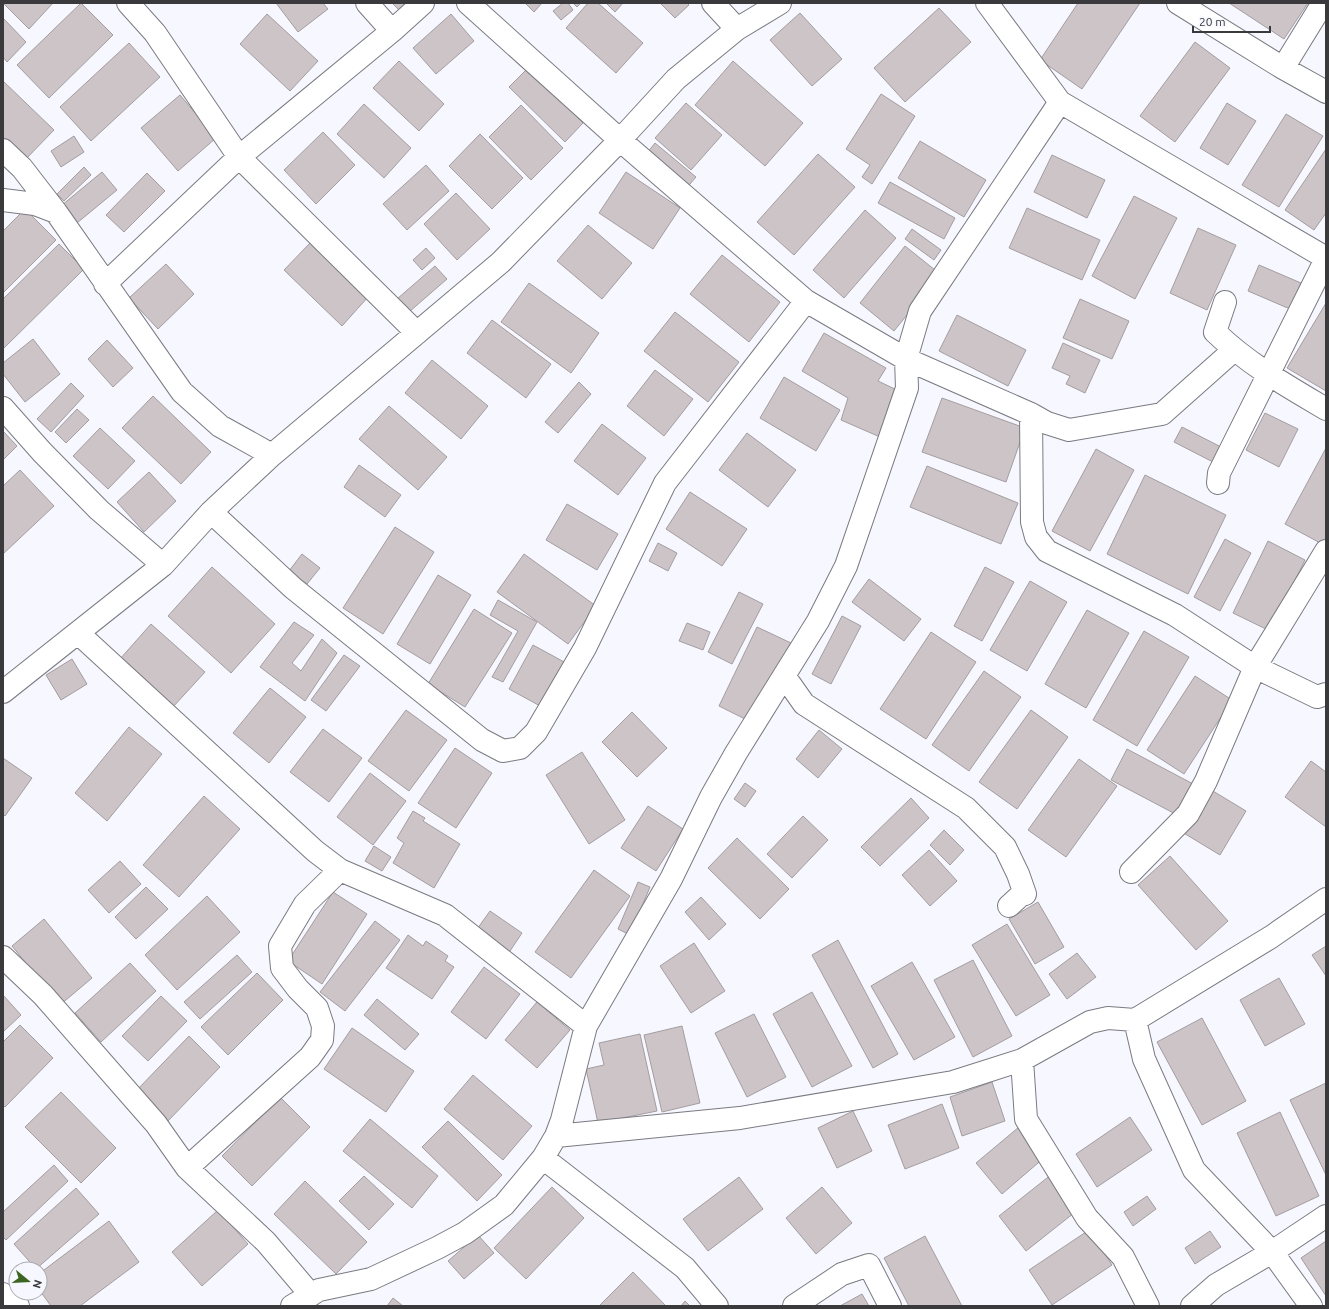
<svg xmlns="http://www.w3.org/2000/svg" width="1329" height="1309" font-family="Ubuntu,sans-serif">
	<rect width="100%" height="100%" fill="#f7f7ff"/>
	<!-- building -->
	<path fill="#ccc4c7" stroke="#a49da0" d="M3,3H53L29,29Z
		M81,3L113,35L49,98L17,65Z
		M276,3H323L328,9L298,32Z
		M392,3H410L401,12Z
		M525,3H542L534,12Z
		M563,3H568L573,10L561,20L553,11Z
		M573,3H581L577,7Z
		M588,3H598L643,43L616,73L566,28Z
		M606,3H623L615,12Z
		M660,3H687L689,5L675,18Z
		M1078,3H1140L1082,89L1040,60Z
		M1229,3H1308L1284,39Z
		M939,8L971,42L905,102L874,68Z
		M800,13L842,59L812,86L770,40Z
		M267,14L318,61L290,91L240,44Z
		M451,14L474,41L436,74L413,48Z
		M3,18L26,42L7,62L3,57Z
		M1195,42L1230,68L1175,142L1140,116Z
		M129,43L160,77L91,141L60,107Z
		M399,61L444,104L419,131L373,88Z
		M733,61L803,123L765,166L695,105Z
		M528,68L583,123L565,142L509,87Z
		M3,81L54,130L22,163L3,145Z
		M881,94L915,116L872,184L862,177L870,165L846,149Z
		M180,95L216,138L178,171L141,128Z
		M686,103L722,135L691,170L655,138Z
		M1227,103L1256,121L1228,165L1200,148Z
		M364,104L411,148L384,178L337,134Z
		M521,105L563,148L531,180L489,137Z
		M1286,114L1323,136L1279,207L1242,185Z
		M323,132L355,165L316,204L284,170Z
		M480,134L523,178L492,209L449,166Z
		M74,136L84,152L61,167L51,151Z
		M920,141L986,180L964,217L898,178Z
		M655,143L696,177L684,191L644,157Z
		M1326,149V213L1314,230L1285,210Z
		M818,154L855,187L794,255L757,222Z
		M1052,155L1105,180L1087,218L1034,192Z
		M426,165L449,191L407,230L383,204Z
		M84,167L91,175L64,201L57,194Z
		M102,172L117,190L77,223L62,205Z
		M626,172L680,208L653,249L599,213Z
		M147,173L165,191L124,232L106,215Z
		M890,182L955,218L944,239L878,203Z
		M456,193L490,229L457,260L424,224Z
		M1134,196L1177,218L1135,299L1092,276Z
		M1027,208L1100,240L1082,280L1009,248Z
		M25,209L56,240L3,293V231Z
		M865,210L896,238L844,298L813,270Z
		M588,225L632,263L602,299L557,261Z
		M1198,228L1236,245L1207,310L1170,293Z
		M912,229L941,250L934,260L905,239Z
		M310,243L368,297L342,326L284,270Z
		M59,244L84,269L3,349V299Z
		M905,246L940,274L894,331L860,303Z
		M426,248L435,258L422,270L413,260Z
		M722,255L780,302L749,342L690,294Z
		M166,264L194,294L158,329L129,298Z
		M1259,265L1301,283L1290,309L1248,291Z
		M435,266L447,279L409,312L397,299Z
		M529,283L599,333L571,373L501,322Z
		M1080,299L1129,321L1112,359L1063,338Z
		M1326,303V391L1287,368Z
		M675,312L739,362L708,402L644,351Z
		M957,315L1026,350L1008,386L939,351Z
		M492,320L551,364L526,398L467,353Z
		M824,333L886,368L878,381L899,391L880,437L841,420L848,398L802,371Z
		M33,339L60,374L25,402L3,374V363Z
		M107,340L133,368L113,387L88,359Z
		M1063,343L1100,360L1085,393L1066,384L1070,376L1052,368Z
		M432,360L488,406L461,439L405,393Z
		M655,370L693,399L664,436L627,406Z
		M784,377L840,410L816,451L760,418Z
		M579,382L591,394L558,433L545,422Z
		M71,383L84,396L51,432L37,419Z
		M153,396L211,452L181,484L122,428Z
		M942,398L1025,428L1006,482L922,452Z
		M389,406L447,457L418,490L359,439Z
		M77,409L89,420L66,443L55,432Z
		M1265,413L1298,429L1279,467L1246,450Z
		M602,424L646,458L618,495L574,461Z
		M1182,427L1221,447L1213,462L1174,442Z
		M100,428L135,461L108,489L73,456Z
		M3,431L17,446L3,460Z
		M747,433L796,470L768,507L719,470Z
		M1326,448V542L1324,545L1285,524Z
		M1096,449L1134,470L1090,551L1052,531Z
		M359,465L401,495L385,517L344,487Z
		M927,466L1018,503L1001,544L910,507Z
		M20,470L54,506L3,554V486Z
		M149,472L176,501L144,532L117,502Z
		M1145,475L1226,515L1188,594L1107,554Z
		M690,492L747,529L722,566L666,529Z
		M567,504L618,534L597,570L546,540Z
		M395,527L434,552L383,634L343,608Z
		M1225,539L1251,553L1220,611L1194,597Z
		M1268,541L1305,560L1270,631L1233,613Z
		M658,543L677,553L668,571L649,561Z
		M302,554L320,568L307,584L289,571Z
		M524,554L596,606L568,644L497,592Z
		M212,567L275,624L231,673L168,616Z
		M985,567L1014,582L982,641L954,626Z
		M438,575L471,595L430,664L397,644Z
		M869,579L921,619L904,641L852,602Z
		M1030,581L1067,602L1027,671L990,650Z
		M739,592L763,604L732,664L708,652Z
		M498,600L537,622L503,682L492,677L518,631L490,615Z
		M474,609L512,633L465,707L428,684Z
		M1087,610L1129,633L1086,708L1045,684Z
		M842,616L861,626L831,684L812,674Z
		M294,622L314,635L292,663L301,671L322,639L337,653L305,701L260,667Z
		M687,623L710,632L703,650L679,641Z
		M151,624L205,672L173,707L120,659Z
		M757,627L791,643L753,723L719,706Z
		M1144,631L1189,657L1137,746L1093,720Z
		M931,632L976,662L926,739L880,709Z
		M533,645L566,663L542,707L509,689Z
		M344,655L360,666L326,711L311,700Z
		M72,659L87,684L61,700L46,675Z
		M984,671L1021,697L969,771L932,745Z
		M1195,676L1232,700L1184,774L1147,750Z
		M270,688L306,717L269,763L233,733Z
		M406,710L447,740L409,791L368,761Z
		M1031,710L1068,737L1017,809L979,782Z
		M632,712L667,748L637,777L602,742Z
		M129,727L162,754L107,821L75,793Z
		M323,729L362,758L329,802L290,772Z
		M819,730L842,749L818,778L796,759Z
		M455,748L492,773L456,828L418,803Z
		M1127,749L1197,786L1181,817L1111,780Z
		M582,752L625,820L589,844L546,775Z
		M3,758L32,778L5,816L3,814Z
		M1079,759L1117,786L1066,857L1028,830Z
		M1311,761L1326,772V827L1285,797Z
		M370,773L406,801L373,845L337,817Z
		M745,783L756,791L745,807L734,799Z
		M1208,788L1246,811L1220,855L1182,832Z
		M204,796L240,829L179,897L143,865Z
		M911,798L929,818L880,866L861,847Z
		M648,806L683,829L656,871L621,848Z
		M413,811L425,818L423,821L460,844L434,888L393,863L404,843L397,838Z
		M803,816L828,840L792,878L767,854Z
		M944,830L964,850L950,865L930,845Z
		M737,838L789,889L760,919L708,868Z
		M374,846L391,857L382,871L365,861Z
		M929,850L957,881L930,906L902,875Z
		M1170,856L1228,921L1196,950L1138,885Z
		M120,861L141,884L109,913L88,890Z
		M594,870L630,896L571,978L535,952Z
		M638,882L650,887L630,935L618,929Z
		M146,887L168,909L136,939L115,917Z
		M333,892L367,914L322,984L288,961Z
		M207,896L240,932L177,990L145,955Z
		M701,897L726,924L709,940L685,912Z
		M1038,902L1064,947L1035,964L1009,919Z
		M490,911L522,933L508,954L475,932Z
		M44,919L92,978L60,1005L12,946Z
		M375,921L400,940L345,1011L320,992Z
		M1007,924L1050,995L1016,1016L972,945Z
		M408,935L423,946L426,941L448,956L445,961L454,967L432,999L386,968Z
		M838,940L898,1054L873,1068L812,955Z
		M694,943L725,991L691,1013L660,966Z
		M1326,946V976L1312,955Z
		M1077,953L1096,977L1067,999L1049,974Z
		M237,955L252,972L200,1019L184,1002Z
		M973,960L1012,1036L973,1057L934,980Z
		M912,962L955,1037L914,1060L871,986Z
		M130,963L156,991L101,1042L75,1013Z
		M484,967L520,994L486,1039L451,1012Z
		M257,973L283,1000L228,1055L201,1027Z
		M1279,978L1305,1024L1265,1046L1240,1000Z
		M812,992L852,1066L812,1087L773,1014Z
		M3,995L21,1015L3,1032Z
		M161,996L187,1021L148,1061L122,1036Z
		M377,999L419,1034L405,1050L364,1015Z
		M537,1002L570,1030L537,1068L505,1040Z
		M754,1014L786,1077L747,1097L715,1033Z
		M1202,1018L1246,1101L1202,1125L1157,1042Z
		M20,1025L53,1058L5,1107L3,1105V1042Z
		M682,1026L700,1103L662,1112L644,1035Z
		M352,1028L414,1071L386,1112L324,1069Z
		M640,1034L657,1111L598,1123L586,1069L604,1065L599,1043Z
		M189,1036L220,1067L166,1123L135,1092Z
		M473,1075L532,1126L503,1160L444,1109Z
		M992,1082L1005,1121L962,1136L950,1097Z
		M1326,1083V1175L1290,1100Z
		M61,1092L116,1148L81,1183L25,1127Z
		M280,1097L310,1127L252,1186L222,1156Z
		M942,1104L959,1148L905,1169L888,1125Z
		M853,1111L872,1151L837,1168L818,1128Z
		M1280,1112L1319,1196L1276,1216L1237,1133Z
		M1130,1117L1152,1150L1097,1187L1076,1154Z
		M370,1119L438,1176L412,1208L343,1151Z
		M448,1121L502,1175L477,1201L422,1147Z
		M1019,1127L1045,1157L1002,1194L976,1163Z
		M54,1165L68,1181L6,1240L3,1237V1212Z
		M1052,1174L1079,1209L1026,1251L999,1216Z
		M364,1176L394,1204L369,1230L339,1201Z
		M739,1177L763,1209L708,1251L683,1219Z
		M305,1181L367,1242L336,1274L274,1214Z
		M552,1187L584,1218L526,1279L494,1248Z
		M822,1187L852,1223L816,1254L786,1218Z
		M76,1188L99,1214L36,1269L14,1244Z
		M1147,1196L1156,1209L1133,1226L1124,1212Z
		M218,1210L248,1244L202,1286L172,1252Z
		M109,1221L139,1262L80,1306H51L40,1291V1273Z
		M1089,1230L1112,1265L1052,1305L1029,1270Z
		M1210,1231L1221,1247L1195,1264L1185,1248Z
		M478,1235L494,1253L464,1279L448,1261Z
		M925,1236L962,1306H909L884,1258Z
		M1326,1241V1296L1301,1258Z
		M633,1272L666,1306H599Z
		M862,1294L869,1306H840Z
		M393,1298L403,1306H387Z
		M685,1301L690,1306H681Z"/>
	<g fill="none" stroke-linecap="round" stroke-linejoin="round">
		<defs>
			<path id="street" d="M128,3L155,33L239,157L417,333
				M367,3L392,31
				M468,3L620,140L806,301L906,359L1031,414L1047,423L1069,430L1162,414L1234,350
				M713,3L737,29
				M987,3L1060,102L1326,258
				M1178,3L1283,68L1326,92
				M1283,68L1323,3
				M3,150L22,168L56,212L182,392L220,426L272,455
				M3,200L35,204L56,212
				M105,284L239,157L392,31L423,3
				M1225,302L1215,332C1248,364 1287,386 1326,409
				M3,408L42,452L99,510L163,565
				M1031,414L1032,522L1036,537L1047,551L1175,615L1255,667L1317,697L1326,694
				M1218,483L1219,473L1326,259
				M211,512L293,588L482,740L503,751L520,748L536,732L585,648L665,483L806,301
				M78,633L315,851L340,870L445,915L586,1026
				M785,677L804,704L966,808L1005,847L1018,874L1025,894L1021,895L1009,906
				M3,692L163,565L211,512L272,455L501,262L620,140L676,79L737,29L780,3
				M1131,872L1188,814L1206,781L1255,667L1326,551
				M3,957L43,995L156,1124L187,1168L266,1242L311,1295
				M1135,1020L1144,1059L1194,1170L1272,1252L1311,1306
				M1022,1060L1026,1119L1087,1218L1123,1257L1148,1306
				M556,1136L562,1120L586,1026L671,879L711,797L736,753L818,621L846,566L907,388L906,359L920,311L1060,102
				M543,1158L685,1268L717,1306
				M187,1168L310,1057L322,1040L323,1026L317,1008L298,989L282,968L280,946L305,904L340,870
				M3,1294L18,1306
				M292,1306L319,1290L371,1279L437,1248L465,1233L504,1205L543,1158L556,1136L740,1118L953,1082L1022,1060L1090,1022L1108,1018L1135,1020L1271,937L1326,899
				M794,1306L842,1274L869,1265L890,1306
				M1192,1306L1216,1285L1272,1252L1326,1216"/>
		</defs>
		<!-- street casing -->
		<use href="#street" stroke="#7a7a81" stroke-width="24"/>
		<!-- street -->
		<use href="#street" stroke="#fff" stroke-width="22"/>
	</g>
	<!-- border -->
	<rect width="1329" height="1309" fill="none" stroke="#3a3a3d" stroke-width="8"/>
	<!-- north arrow -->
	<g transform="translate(28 1281) rotate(108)"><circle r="19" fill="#f7f7ff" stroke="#ababb1"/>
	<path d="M0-3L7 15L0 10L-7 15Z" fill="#3c6521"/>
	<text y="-6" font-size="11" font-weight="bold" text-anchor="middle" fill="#3a3a3d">N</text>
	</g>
	<!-- scale -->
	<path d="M1193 26v6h77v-6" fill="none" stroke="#3a3a3d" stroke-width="2"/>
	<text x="1199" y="26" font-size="12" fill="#3a3a3d" stroke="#f7f7ff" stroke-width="3" paint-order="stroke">20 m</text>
</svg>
